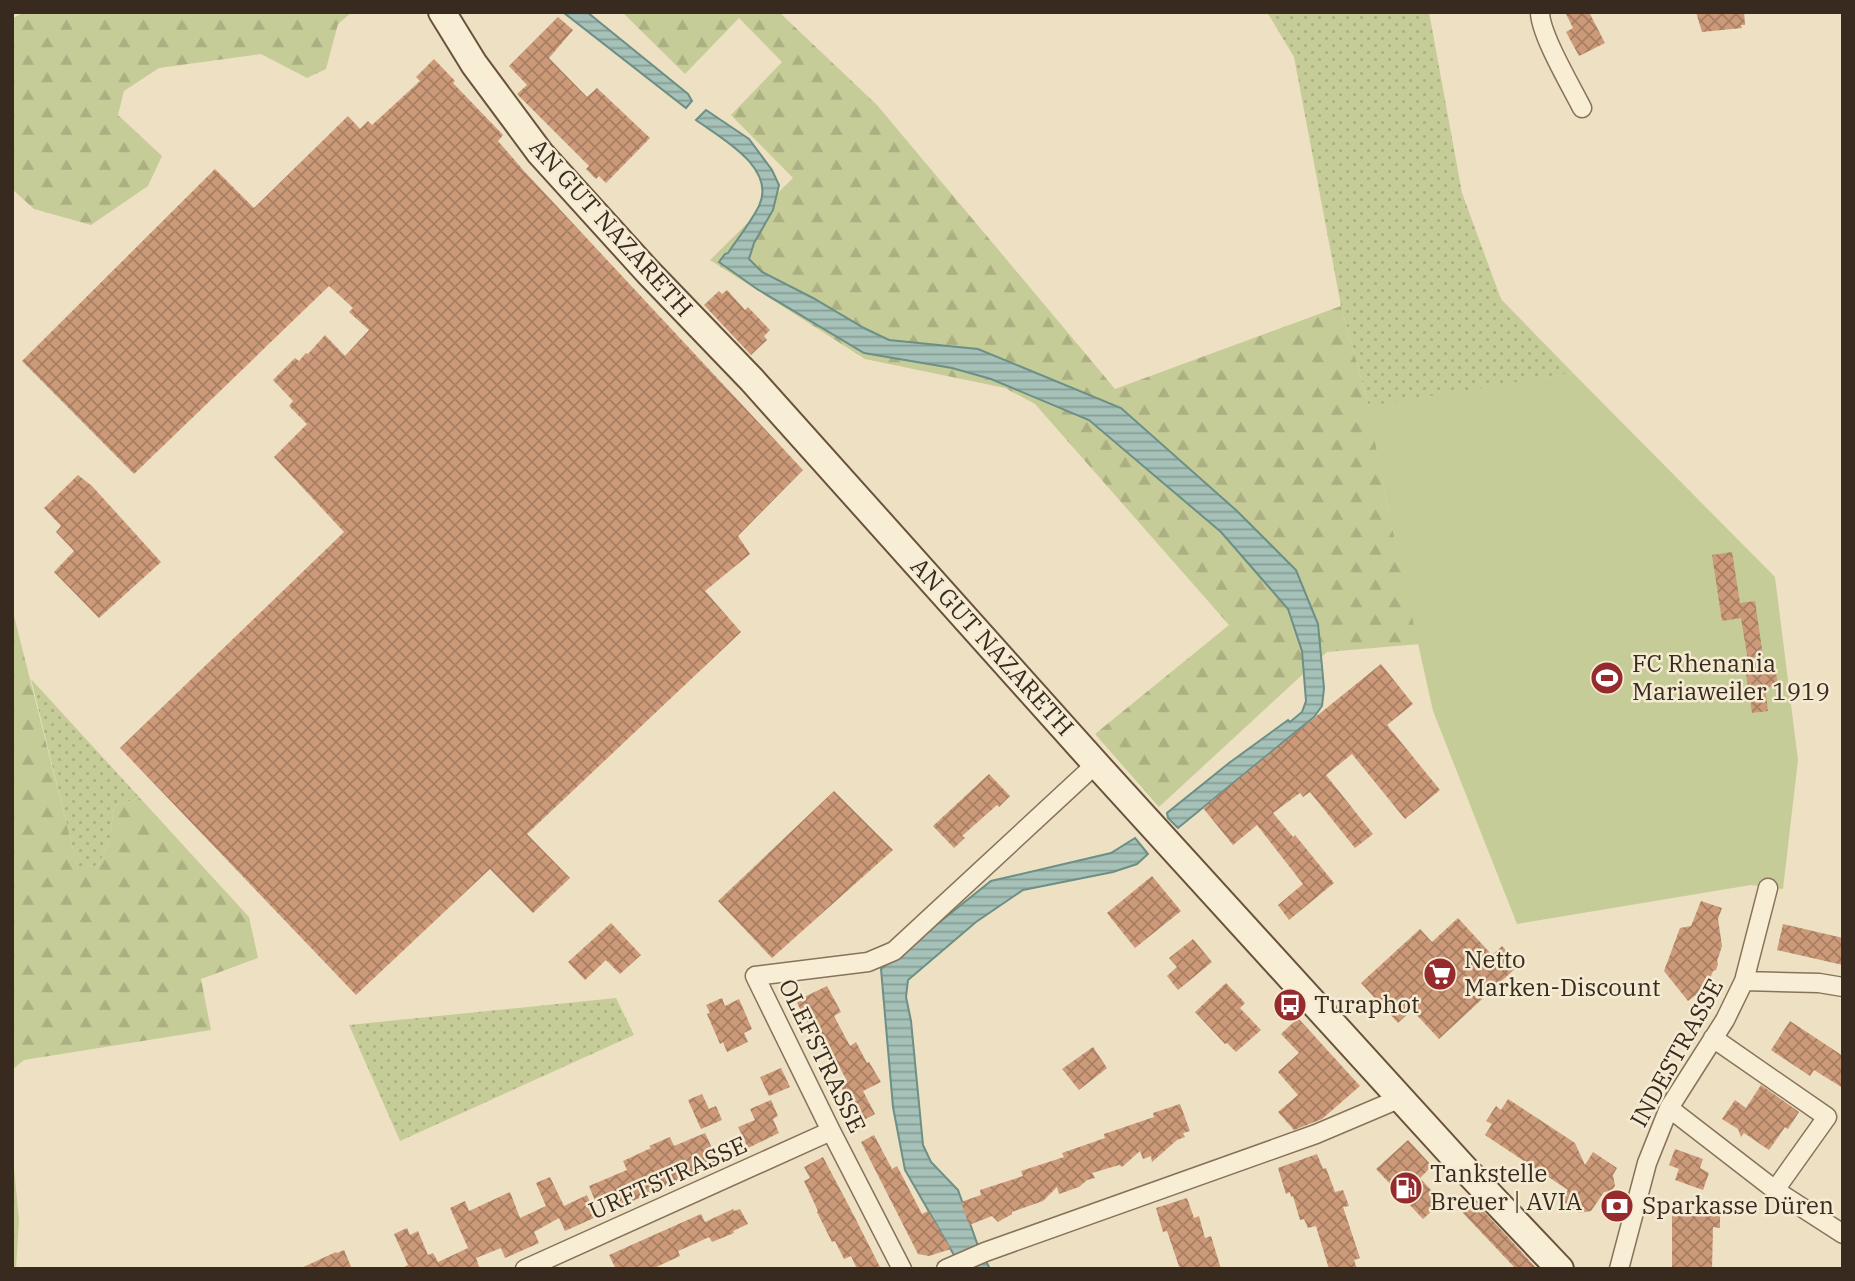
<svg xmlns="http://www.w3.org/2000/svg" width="1855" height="1281" font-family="'IBM Plex Serif',serif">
	<defs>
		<pattern id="green-dots" width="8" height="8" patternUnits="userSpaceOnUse" patternTransform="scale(1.75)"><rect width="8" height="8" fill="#c6cc97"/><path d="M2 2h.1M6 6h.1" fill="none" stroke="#abaf82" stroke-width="1.8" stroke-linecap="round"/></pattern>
		<pattern id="forest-firs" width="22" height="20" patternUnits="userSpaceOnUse" patternTransform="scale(1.75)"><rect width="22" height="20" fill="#c6cc97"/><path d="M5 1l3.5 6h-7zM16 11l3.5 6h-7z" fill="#abaf82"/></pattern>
		<pattern id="water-rules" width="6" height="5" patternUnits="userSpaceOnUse" patternTransform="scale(1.75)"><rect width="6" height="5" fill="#a5c1b8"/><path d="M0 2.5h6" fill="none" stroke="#879d95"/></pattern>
		<pattern id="building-cross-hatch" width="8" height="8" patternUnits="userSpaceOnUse" patternTransform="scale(1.75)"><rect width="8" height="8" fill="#cc9a79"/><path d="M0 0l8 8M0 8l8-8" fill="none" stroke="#a77e63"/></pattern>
	</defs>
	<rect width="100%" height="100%" fill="#eee0c3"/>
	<!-- green -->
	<path fill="url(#green-dots)" d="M1267,12H1429L1462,193L1501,299L1573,373L1369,407L1341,306L1294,57Z
		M31,679L140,798L114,806L110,837L99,865L78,870Z
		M616,998L634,1035L400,1141L349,1025Z"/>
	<!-- forest -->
	<path fill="url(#forest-firs)" d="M24,12H352L338,24L326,69L307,78L261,54L159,68L124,91L118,115L162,156L148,186L91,225L34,209L12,189V19Z
		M622,12H779L877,105L1115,389L1341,306L1369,407L1388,509L1420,644L1327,652L1159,807L1095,734L1229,625L1035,404L1005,388L865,359L710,260L793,178L731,115L782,62L739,18L685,74Z
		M12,608L78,869L99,865L110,837L114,806L140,798L249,917L258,958L201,979L211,1030L24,1060L12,1070Z
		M12,1147L19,1220L16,1269H12Z"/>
	<!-- pitch -->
	<path fill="#c6cc97" d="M1573,373L1775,577L1798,760L1783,889L1751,885L1517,924L1433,711L1388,509L1368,406Z"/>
	<!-- water -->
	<path fill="url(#water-rules)" stroke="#6c8f86" stroke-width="2" d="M561,12H587L688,94L692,101L686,108L564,13Z
		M706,110L749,139L772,170L779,185L773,210L754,243L749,259L762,272L813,298L864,328L889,340L978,349L1121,408L1237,511L1296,570L1318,624L1324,688L1322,706L1314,717L1178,828L1168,818L1167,813L1229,763L1288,720L1290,722L1302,712L1306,701L1302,651L1288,609L1221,532L1089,420L991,379L952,368L864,353L757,289L719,262L725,254L728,253C738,238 751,222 759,206C777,168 721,138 696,120Z
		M1135,838L1148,854L1137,864L1113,872L1023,890L976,922L908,980L906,997L911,1021L923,1145L931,1162L958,1190L977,1243L990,1269H962L905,1170L893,1107L881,969L991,881L1111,853Z"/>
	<!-- building -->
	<path fill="url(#building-cross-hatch)" d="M1565,12H1589L1605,43L1579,56L1566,32L1573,28Z
		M1696,12H1744L1745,25H1741L1742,28L1702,32Z
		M558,17L573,30L549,58L587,97L597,88L650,138L606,183L599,176L596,179L586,169L589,166L517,94L527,85L509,66Z
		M434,59L455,81L453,83L503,135L498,141L524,171L803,470L738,536L750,554L705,591L741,632L527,834L570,878L533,913L490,869L356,995L120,748L344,532L274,457L307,424L289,406L293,401L273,380L295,358L299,361L306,353L308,354L325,335L345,356L369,330L349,312L353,308L329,286L134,474L22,361L215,169L254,208L348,116L360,129L368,121L372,125L420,81L416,77Z
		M727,290L745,310L748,307L770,330L764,336L767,340L751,355L704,305L719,291L722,294Z
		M78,475L92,486L161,562L99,618L54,572L74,551L56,532L61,526L44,508Z
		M1732,552L1740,603L1755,601L1764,663H1767L1769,673L1776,672L1778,686L1765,688L1768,711L1752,713L1746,674L1750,673L1741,618L1722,621L1712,555Z
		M1381,664L1413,704L1387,725L1440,790L1405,819L1352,754L1326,775L1373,834L1355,848L1310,792L1303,797L1300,793L1273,813L1293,837L1295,835L1334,883L1289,920L1278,905L1303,884L1257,825L1233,845L1203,808Z
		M989,774L1010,796L999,807L997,805L962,836L965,838L954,848L933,826Z
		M834,791L893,850L772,958L718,901Z
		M1152,876L1181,911L1135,948L1107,913Z
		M1701,901L1722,908L1718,919L1722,946L1717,961L1718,964L1716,970L1713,971L1707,986L1688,1001L1664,971L1680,928L1691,926Z
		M1458,918L1492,955L1502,946L1519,965L1439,1039L1412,1010L1398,1023L1361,983L1420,929L1432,942Z
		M611,923L641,955L620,974L606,960L585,980L568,962Z
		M1783,924L1843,938V965L1777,950Z
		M1193,939L1212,962L1178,990L1167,976L1177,967L1169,958Z
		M1226,983L1245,1003L1240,1008L1261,1030L1236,1052L1227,1043L1225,1044L1195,1012Z
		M827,986L841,1012L834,1016L850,1046L856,1042L867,1063L869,1062L881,1082L863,1091L875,1114L860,1122L840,1085L847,1081L833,1055L827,1059L796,1001Z
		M722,998L725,1006L739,999L752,1029L744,1033L748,1042L727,1052L723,1042L720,1044L707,1014L710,1013L706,1005Z
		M1298,1018L1360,1086L1322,1119L1294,1130L1278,1112L1298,1095L1278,1072L1299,1053L1281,1034Z
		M1790,1021L1843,1056V1088L1814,1070L1810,1076L1771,1050Z
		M1093,1047L1107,1068L1079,1090L1062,1069Z
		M781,1068L790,1087L769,1096L760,1077Z
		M1761,1085L1799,1112L1788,1129L1785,1127L1769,1150L1744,1133L1741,1137L1738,1129L1722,1119L1735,1100L1746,1108Z
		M702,1094L709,1109L716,1106L722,1120L701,1129L688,1100Z
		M1508,1099L1575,1143L1585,1165L1593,1152L1617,1168L1613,1175L1615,1186L1611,1191L1604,1192L1591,1211L1579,1213L1561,1200L1568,1190L1485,1135L1492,1124L1486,1121L1496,1106L1501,1110Z
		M771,1100L778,1116L773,1119L779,1133L748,1148L738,1127L755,1120L750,1109Z
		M1180,1104L1190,1131L1183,1133L1185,1137L1177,1140L1152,1162L1151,1156L1143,1159L1140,1151L1122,1167L1119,1165L1092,1173L1095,1178L1087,1180L1079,1187L1059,1194L1057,1187L1043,1201L1012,1212V1214L998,1222L992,1216L969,1225L961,1202L981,1195L980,1190L1023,1176L1021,1171L1064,1157L1062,1153L1105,1138L1104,1134L1154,1117L1153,1113Z
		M705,1133L718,1161L622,1206L617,1194L596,1203L589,1186L627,1170L623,1161L651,1148L649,1146L670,1137L674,1146Z
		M874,1135L892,1169L897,1166L922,1214L928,1211L951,1249L929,1256L918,1254L861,1142Z
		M1408,1140L1432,1166L1420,1178L1442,1202L1423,1219L1376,1169Z
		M1675,1149L1703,1159L1700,1168L1709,1173L1703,1190L1675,1180L1679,1169L1669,1165Z
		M1317,1154L1323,1169L1326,1168L1335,1192L1343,1190L1349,1206L1343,1207L1360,1258L1354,1260L1357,1269H1329L1316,1226L1308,1228L1304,1219L1300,1220L1293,1196L1291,1197L1290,1192L1286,1194L1278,1168Z
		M823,1157L850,1208L881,1269H857L851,1256L844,1259L835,1241L832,1242L817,1212L818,1211L804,1181L810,1178L804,1167Z
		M550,1177L564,1206L587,1195L596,1217L565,1231L559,1218L534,1232L539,1243L505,1258L501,1248L476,1258L480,1269H400L408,1265L394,1234L407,1228L410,1235L418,1231L428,1255L433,1253L438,1262L468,1248L450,1208L465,1201L469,1211L510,1192L520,1218L546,1206L536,1183Z
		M1187,1198L1194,1218L1199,1216L1205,1238L1211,1236L1221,1269H1180L1167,1231L1163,1232L1156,1208Z
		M1474,1201L1505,1234L1537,1269H1516L1462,1212Z
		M733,1209L734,1211L740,1209L748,1224L733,1231L734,1233L712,1242L709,1237L694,1244L678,1251L680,1256L652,1269H616L609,1255L701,1214L705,1222Z
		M1720,1211V1228L1713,1227L1712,1269H1672V1212Z
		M344,1250L352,1269H299L336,1252L337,1253Z"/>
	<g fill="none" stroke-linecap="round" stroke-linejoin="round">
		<defs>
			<path id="street" d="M1540,12C1540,34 1571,86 1582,108
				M1744,981L1819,983L1843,987
				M1713,1038L1827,1117L1775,1190
				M1669,1108L1775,1190L1843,1234
				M525,1269L831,1131
				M902,1269L831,1131L755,976L868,962L894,951L1096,764
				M946,1269L985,1252L1316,1134L1401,1098
				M1619,1269L1647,1163L1669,1108L1725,1020L1744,981L1768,888"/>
			<path id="secondary" d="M442,12L474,64L540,153L648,272L752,380L1096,764L1464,1168L1560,1269"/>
		</defs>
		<!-- street casing -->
		<use href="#street" stroke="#88725a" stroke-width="21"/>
		<!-- secondary casing -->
		<use href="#secondary" stroke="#6a533d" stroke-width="30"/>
		<!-- street -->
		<use href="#street" stroke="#f8eed6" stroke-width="18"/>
		<!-- secondary -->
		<use href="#secondary" stroke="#f8eed6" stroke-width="26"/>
	</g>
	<!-- icons -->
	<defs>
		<symbol id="stadium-disc" viewBox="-11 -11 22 22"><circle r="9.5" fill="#962b2d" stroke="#f5ebd3"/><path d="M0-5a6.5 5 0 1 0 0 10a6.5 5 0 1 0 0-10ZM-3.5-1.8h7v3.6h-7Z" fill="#fff"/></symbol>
		<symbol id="supermarket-disc" viewBox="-11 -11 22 22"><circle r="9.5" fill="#962b2d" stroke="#f5ebd3"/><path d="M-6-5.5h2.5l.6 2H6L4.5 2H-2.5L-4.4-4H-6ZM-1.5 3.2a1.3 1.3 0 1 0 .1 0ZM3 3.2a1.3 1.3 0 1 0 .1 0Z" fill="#fff"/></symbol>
		<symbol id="bus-disc" viewBox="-11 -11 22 22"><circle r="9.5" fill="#962b2d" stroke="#f5ebd3"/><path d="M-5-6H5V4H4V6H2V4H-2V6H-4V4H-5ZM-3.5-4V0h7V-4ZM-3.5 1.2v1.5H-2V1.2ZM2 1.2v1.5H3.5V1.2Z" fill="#fff"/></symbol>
		<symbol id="fuel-disc" viewBox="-11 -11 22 22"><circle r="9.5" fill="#962b2d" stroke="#f5ebd3"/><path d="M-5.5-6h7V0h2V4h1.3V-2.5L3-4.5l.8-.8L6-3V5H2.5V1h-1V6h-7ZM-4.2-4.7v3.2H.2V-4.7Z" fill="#fff"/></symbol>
		<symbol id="bank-disc" viewBox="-11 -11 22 22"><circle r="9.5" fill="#962b2d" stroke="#f5ebd3"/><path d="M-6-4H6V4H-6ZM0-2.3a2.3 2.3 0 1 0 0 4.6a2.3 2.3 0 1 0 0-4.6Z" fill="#fff"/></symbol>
	</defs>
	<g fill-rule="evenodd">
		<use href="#stadium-disc" x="1588" y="659" width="38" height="38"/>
		<use href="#supermarket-disc" x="1421" y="955" width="38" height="38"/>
		<use href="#bus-disc" x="1271" y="986" width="38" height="38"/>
		<use href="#fuel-disc" x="1387" y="1169" width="38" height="38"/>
		<use href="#bank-disc" x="1598" y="1187" width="38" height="38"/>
	</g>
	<g text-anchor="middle" stroke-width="5" stroke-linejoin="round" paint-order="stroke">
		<!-- street labels -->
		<g font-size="24" fill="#382a1e" stroke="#f5ebd3">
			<text transform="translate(611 228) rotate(48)" y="8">AN GUT NAZARETH</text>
			<text transform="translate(992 647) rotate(48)" y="8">AN GUT NAZARETH</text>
			<text transform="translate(1677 1053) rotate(-61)" y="8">INDESTRASSE</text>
			<text transform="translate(822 1056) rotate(64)" y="8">OLEFSTRASSE</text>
			<text transform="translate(668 1178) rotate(-24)" y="8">URFTSTRASSE</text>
		</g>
		<!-- poi labels -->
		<g font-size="24" fill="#382a1e" stroke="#f5ebd3" text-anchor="start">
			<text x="1632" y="672">FC Rhenania<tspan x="1632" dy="28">Mariaweiler 1919</tspan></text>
			<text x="1464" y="968">Netto<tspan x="1464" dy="28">Marken-Discount</tspan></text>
			<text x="1314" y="1013">Turaphot</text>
			<text x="1430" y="1182">Tankstelle<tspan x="1430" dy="28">Breuer | AVIA</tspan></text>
			<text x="1642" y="1214">Sparkasse Düren</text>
		</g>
	</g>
	<!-- border -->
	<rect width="1855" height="1281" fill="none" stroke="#382a1e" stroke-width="28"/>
</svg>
